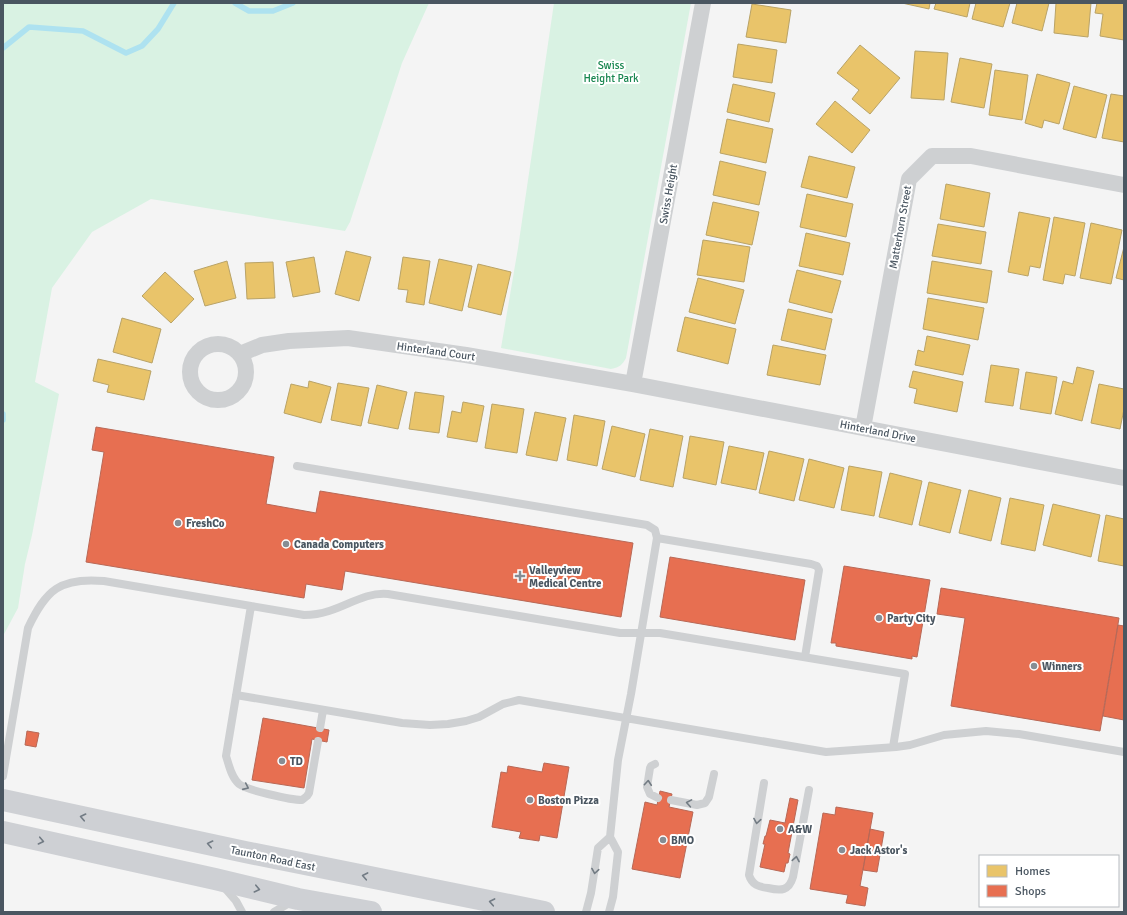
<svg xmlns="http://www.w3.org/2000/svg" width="1127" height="915" font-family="Signika,sans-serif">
	<rect width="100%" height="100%" fill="#f4f4f4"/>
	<!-- green -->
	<path fill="#d9f2e3" d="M3,3H429L402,63L350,222L345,231L151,199L92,232L52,288L35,382L59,394L32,535L25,564L18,608L3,636Z
		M554,3H691L626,358C622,365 620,367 611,369L501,348L518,248Z"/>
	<!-- homes -->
	<path fill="#e9c46a" stroke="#b9a367" d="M902,3H930L929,9Z
		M936,3H970L967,17L934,9Z
		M976,3H1010L1003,27L972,19Z
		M1017,3H1049L1042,31L1012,23Z
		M1056,3H1091L1088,37L1054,33Z
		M1097,3H1124V40L1100,36L1103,14L1095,13Z
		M752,4L791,10L786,43L746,37Z
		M738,44L777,50L772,83L733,77Z
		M860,45L900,78L870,114L852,99L859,90L837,73Z
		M915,51L948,53L944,100L911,98Z
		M960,58L992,64L984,108L951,102Z
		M995,70L1028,75L1022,120L989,115Z
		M1037,74L1070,83L1059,124L1044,120L1042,128L1025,123Z
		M733,84L775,93L769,122L727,112Z
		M1074,86L1107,95L1096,138L1063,129Z
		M1111,94L1124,96V142L1102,138Z
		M835,101L870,130L852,153L816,124Z
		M727,119L773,129L766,163L720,153Z
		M809,156L855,167L847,198L801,187Z
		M720,161L766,172L759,205L713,195Z
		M946,184L990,193L984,227L940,219Z
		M807,194L853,204L846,237L800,227Z
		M713,202L759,212L752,245L706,235Z
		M1019,212L1050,218L1040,268L1030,266L1028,276L1008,272Z
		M1054,217L1085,223L1075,276L1065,274L1063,284L1043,280Z
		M1091,223L1122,230L1111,284L1080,278Z
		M938,224L986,232L981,264L932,256Z
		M806,233L850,243L843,275L799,266Z
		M703,240L750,247L744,282L697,275Z
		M1124,247V280L1116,278Z
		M346,251L371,257L359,301L335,294Z
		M314,257L320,292L293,297L286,262Z
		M403,257L430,261L424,305L406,302L408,290L398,289Z
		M439,259L472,266L462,311L429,303Z
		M227,261L236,298L205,306L194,271Z
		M932,261L992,271L987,303L927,293Z
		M273,262L275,298L247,299L245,263Z
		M478,264L511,272L501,315L468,307Z
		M797,270L841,281L832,313L789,302Z
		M165,272L194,299L171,323L142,296Z
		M698,278L744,290L735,324L689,312Z
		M928,298L984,308L978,340L923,329Z
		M788,309L832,319L825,350L781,340Z
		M685,317L736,329L728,364L677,351Z
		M122,318L161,329L152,363L113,352Z
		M927,336L970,345L963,375L915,365L918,350L924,352Z
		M773,345L826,355L820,385L767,375Z
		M98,359L151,371L144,400L107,392L109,385L93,381Z
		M991,365L1019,369L1013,406L985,402Z
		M1077,367L1094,371L1082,421L1055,414L1063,381L1073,384Z
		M913,371L963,382L957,412L914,403L917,389L909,387Z
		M1026,372L1057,377L1051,414L1020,409Z
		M309,381L331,387L321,423L284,413L291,384L308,388Z
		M338,383L369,388L361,426L331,420Z
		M1099,384L1124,389V409L1120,429L1091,423Z
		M377,385L407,392L398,429L368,423Z
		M415,392L444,396L439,433L409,429Z
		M463,402L484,406L477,442L447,437L452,411L461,413Z
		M492,404L524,409L517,453L485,448Z
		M535,412L566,418L557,461L526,455Z
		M574,415L605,421L597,466L567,460Z
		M612,426L645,434L635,477L602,469Z
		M650,429L683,436L673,487L640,480Z
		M690,436L724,442L716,485L683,478Z
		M729,446L764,453L756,490L721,483Z
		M769,451L804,459L794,501L759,493Z
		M809,459L844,468L834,508L799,500Z
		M849,466L882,472L874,516L841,510Z
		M890,473L922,481L912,525L879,517Z
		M929,482L961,490L950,533L919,525Z
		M969,490L1001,498L991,541L959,533Z
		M1010,498L1044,505L1035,551L1001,544Z
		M1053,504L1100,515L1091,557L1043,545Z
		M1106,515L1124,519V566L1098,561Z"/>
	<!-- shops -->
	<path fill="#e76f51" stroke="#b86856" d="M96,427L274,457L266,504L316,513L320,491L633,543L621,617L345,571L342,590L306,584L304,598L86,562L104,452L92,450Z
		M670,557L805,580L795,640L660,617Z
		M844,566L930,580L917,657L912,656V659L836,646V643H831Z
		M941,588L1119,618L1100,731L951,706L965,618L937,614Z
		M1118,625L1124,626V720L1103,716Z
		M263,718L329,730L327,742L312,739L304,788L252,780Z
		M27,731L39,733L36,747L25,745Z
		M544,763L569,767L557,838L540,835L539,841L519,838L521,832L492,827L501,772L507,773L508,766L542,772Z
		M660,791L672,794L669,807L693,812L680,878L632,869L645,802L657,805Z
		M790,798L798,800L788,853L790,854L788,863H786L784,872L760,867L765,844H763L765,836H766L770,820L785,823Z
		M836,807L873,813L860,886L868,888L865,906L846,903L848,895L810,889L823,813L835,815Z
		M870,829L884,832L877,872L863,870Z"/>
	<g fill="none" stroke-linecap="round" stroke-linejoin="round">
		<!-- stream -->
		<path stroke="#aee2f0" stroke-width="5.5" d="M235,3L249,11H273L293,3
			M3,48L29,27L83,31L126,53L142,46L158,29L174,3
			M3,414V420"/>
		<!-- service -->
		<path stroke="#ced0d2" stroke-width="8" d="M297,466L647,525L655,530L657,538L631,694L618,760L610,837L618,852L613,897L609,912
			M657,538L811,564L817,566L819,570L805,657
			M251,606L226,756C229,765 231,777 239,784C246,790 291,800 302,800L307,796L309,793L318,741
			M236,695L402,723L430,725L448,724L466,721L479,717L503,704L519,700L826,752L896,747L910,745L944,735L986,731L1019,734L1124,752
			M320,728L323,710
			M655,764L651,766L650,768L647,787L650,794L658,798
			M3,776L28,628C46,590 60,577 104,581L304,615C312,615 320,614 329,611C349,605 366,592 388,594L620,633H660L905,674L893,747
			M764,783L749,875C752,885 759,887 768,888C781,891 789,891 793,877L809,790
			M671,800L697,805L705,803L709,797L714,774
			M223,886L236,901L242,912
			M274,912L291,902
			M586,912L591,893L598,848L610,837"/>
		<!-- minor -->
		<path stroke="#ced0d2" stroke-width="16" d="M190 372a28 28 0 1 1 56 0a28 28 0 1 1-56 0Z
			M240,354L262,345L289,341L348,338L466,355L633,384L1124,478
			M633,384L703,3
			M863,428L909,179L932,156H971L1124,185"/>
		<!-- secondary -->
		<path stroke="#ced0d4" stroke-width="22" d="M3,800L245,852L544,912
			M3,832L215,879L298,899L371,912"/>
	</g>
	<!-- one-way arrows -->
	<defs><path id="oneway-chevron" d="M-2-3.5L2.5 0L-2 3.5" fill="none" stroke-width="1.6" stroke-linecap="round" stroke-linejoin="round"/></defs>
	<g stroke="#727b83">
		<use href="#oneway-chevron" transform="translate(648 783) rotate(-85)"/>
		<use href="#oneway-chevron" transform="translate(246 787) rotate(24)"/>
		<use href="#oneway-chevron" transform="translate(689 803) rotate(-170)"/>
		<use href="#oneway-chevron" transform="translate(757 821) rotate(99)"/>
		<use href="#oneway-chevron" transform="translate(796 859) rotate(-80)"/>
		<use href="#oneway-chevron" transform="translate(595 871) rotate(99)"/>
	</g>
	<g stroke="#727b84">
		<use href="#oneway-chevron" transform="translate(83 817) rotate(-168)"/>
		<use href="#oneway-chevron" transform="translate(41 841) rotate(12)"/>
		<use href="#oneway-chevron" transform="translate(210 844) rotate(-168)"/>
		<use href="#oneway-chevron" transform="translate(365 876) rotate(-169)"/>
		<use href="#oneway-chevron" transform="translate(257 889) rotate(13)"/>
		<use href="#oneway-chevron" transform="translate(492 902) rotate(-169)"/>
	</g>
	<!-- markers -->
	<g fill="#868d94" stroke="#fff" stroke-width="1.5">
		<circle cx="178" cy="523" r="4"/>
		<circle cx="286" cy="544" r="4"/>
		<path d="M518 570h4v4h4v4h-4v4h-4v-4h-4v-4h4z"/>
		<circle cx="879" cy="618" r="4"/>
		<circle cx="1034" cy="666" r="4"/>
		<circle cx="282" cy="761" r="4"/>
		<circle cx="530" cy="800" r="4"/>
		<circle cx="780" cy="829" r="4"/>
		<circle cx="663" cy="840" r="4"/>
		<circle cx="842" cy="850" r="4"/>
	</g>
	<g text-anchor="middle" stroke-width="4" stroke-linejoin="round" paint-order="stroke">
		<!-- park labels -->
		<g font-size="11" fill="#17864f" stroke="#fff">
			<text x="611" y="69">Swiss<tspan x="611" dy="13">Height Park</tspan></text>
		</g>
		<!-- street labels -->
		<g font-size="11" fill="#4a5661" stroke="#fff">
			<text transform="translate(668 194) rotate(-80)" y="4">Swiss Height</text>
			<text transform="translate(900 227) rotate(-80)" y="4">Matterhorn Street</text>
			<text transform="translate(436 351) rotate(8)" y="4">Hinterland Court</text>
			<text transform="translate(878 431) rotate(11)" y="4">Hinterland Drive</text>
			<text transform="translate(273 858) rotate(12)" y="4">Taunton Road East</text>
		</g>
		<!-- poi labels -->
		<g font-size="11" font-weight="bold" fill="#4a5661" stroke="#fff" text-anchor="start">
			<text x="186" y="527">FreshCo</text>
			<text x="294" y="548">Canada Computers</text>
			<text x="529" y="574">Valleyview<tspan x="529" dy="13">Medical Centre</tspan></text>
			<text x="887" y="622">Party City</text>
			<text x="1042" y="670">Winners</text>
			<text x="290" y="765">TD</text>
			<text x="538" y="804">Boston Pizza</text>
			<text x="788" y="833">A&amp;W</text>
			<text x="671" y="844">BMO</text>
			<text x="850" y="854">Jack Astor's</text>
		</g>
	</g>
	<!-- border -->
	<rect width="1127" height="915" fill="none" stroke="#4a5661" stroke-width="8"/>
	<!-- legend -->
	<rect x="979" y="855" width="140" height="52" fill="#ffffff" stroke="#b7bbc0"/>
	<rect x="987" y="865" width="20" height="12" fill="#e9c46a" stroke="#b7bbc0"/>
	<text x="1015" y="875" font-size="12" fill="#4a5661">Homes</text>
	<rect x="987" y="885" width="20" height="12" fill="#e76f51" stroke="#b7bbc0"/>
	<text x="1015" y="895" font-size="12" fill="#4a5661">Shops</text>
</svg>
